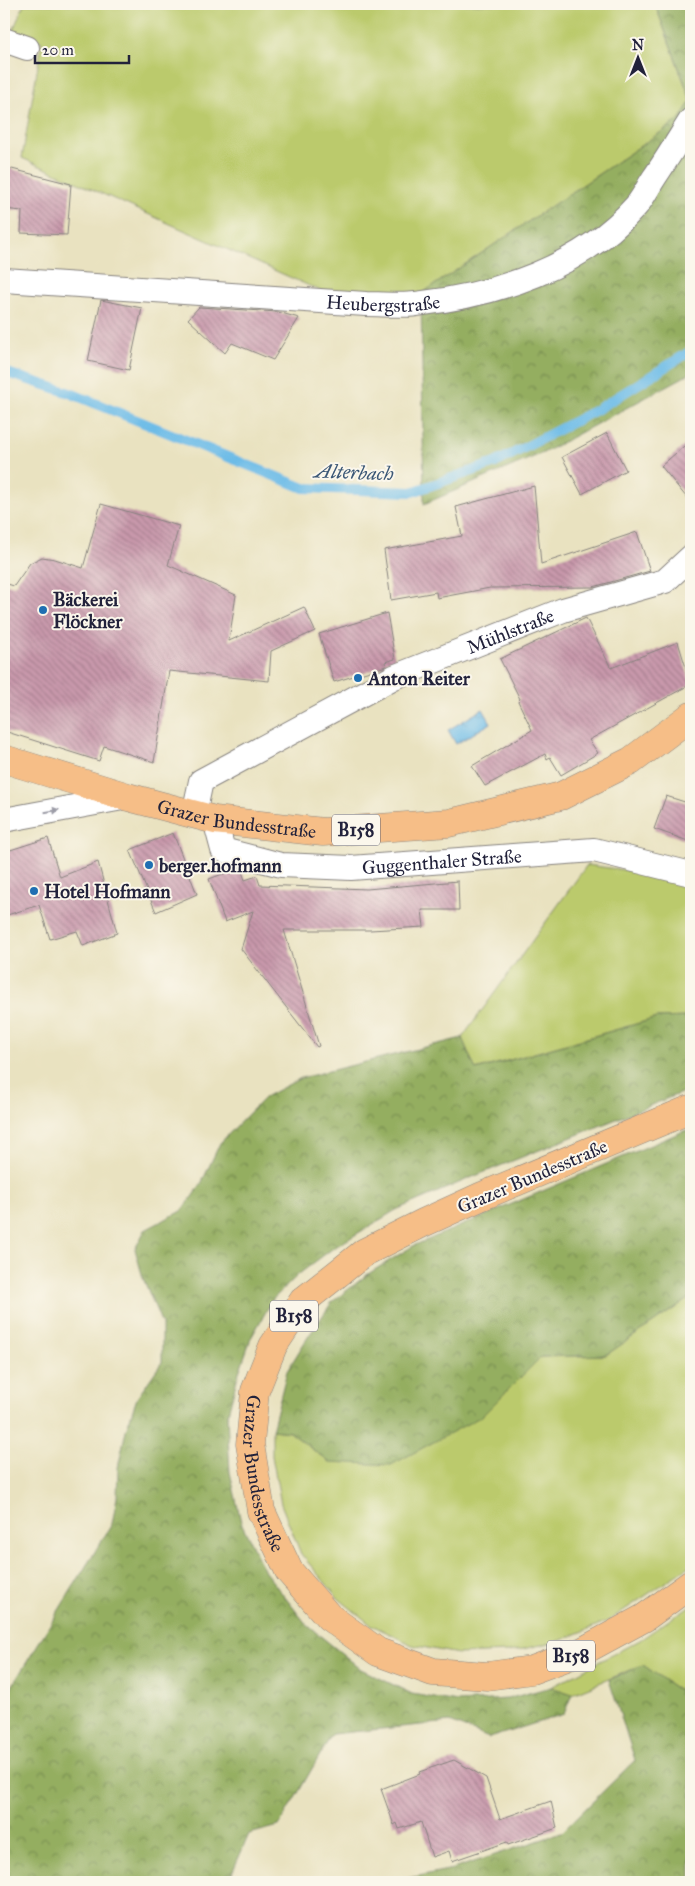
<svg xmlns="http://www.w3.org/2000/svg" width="695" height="1886" font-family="'IM FELL Great Primer',serif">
	<defs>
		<pattern id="forest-crowns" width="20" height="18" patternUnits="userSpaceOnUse" patternTransform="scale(1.25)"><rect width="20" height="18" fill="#94ae60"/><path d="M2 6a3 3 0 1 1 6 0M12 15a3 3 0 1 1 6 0" fill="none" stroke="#788d50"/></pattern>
		<pattern id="water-ripples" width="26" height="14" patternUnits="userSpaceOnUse" patternTransform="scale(1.25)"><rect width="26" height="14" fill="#6cbbe7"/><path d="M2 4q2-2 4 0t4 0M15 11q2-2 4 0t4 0" fill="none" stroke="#5da0c7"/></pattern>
		<pattern id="building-back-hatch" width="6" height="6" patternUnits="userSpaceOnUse" patternTransform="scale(1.25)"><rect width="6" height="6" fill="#c999ac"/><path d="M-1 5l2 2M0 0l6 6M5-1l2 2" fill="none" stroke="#a37c8d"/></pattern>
	</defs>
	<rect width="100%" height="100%" fill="#fbf7ec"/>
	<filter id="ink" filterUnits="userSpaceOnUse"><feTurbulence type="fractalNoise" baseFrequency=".02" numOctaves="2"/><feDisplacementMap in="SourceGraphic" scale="10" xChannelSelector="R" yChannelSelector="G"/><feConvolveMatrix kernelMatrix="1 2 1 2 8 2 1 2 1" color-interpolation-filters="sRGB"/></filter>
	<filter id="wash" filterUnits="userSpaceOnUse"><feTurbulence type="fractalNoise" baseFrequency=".0096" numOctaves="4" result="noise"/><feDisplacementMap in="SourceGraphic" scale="20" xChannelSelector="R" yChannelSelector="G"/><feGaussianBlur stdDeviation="1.12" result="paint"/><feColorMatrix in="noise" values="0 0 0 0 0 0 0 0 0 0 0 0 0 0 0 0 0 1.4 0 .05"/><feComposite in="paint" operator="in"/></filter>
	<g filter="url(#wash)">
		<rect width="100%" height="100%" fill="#e9e2c0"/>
		<!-- green -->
		<path fill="#bbca6c" stroke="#6e7654" d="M24,4H655L691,101L679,120L421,294L323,292L22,158L42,42L12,33Z
			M587,865L691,879V1017L657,1018L475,1070L462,1038Z
			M691,1293V1565L608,1621L559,1641L509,1652L458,1654L412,1645L370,1624L338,1598L301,1554L281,1504L272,1456V1430L290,1432L329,1462L482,1416L541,1357L606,1355L688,1299Z
			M691,1605V1699L643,1665L572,1694L551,1687L640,1640Z"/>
		<!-- forest -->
		<path fill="url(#forest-crowns)" stroke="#5b684e" d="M655,4H691V100Z
			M691,101V373L543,453L424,504L421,294L679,120Z
			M691,1017V1089L475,1176L396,1210L332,1249L299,1274L273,1299L251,1338L238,1375L227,1417L230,1472L241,1522L265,1572L307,1625L361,1669L412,1694L457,1702L507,1699L551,1687L572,1694L564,1714L489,1738L450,1722L332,1734L279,1826L249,1834L228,1882H4V1699L112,1524L117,1497L118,1468L126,1430L137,1398L162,1362V1324L143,1278L135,1249L145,1230L183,1210L201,1184L220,1143L265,1097L301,1078L462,1038L476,1070L657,1018Z
			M691,1128V1293L688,1299L606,1355L541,1357L482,1416L391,1465L329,1462L290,1432L272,1430L287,1371L306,1340L332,1302L368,1274L413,1246Z
			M643,1665L691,1699V1882H389L453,1869L561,1833L635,1760L609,1680Z"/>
		<!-- water -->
		<path fill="url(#water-ripples)" stroke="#476e91" d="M483,709L491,723L456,744L448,730Z"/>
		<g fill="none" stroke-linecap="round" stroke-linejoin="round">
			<!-- stream -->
			<path stroke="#6cbbe7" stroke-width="10" d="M4,372L70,393L304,488L412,492L495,463L598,409L691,351"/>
		</g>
		<g id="blocks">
			<!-- building -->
			<path fill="url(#building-back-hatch)" d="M4,167L71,184L67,235L21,233L22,211L4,209Z
				M101,300L142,308L129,370L88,361Z
				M199,307L278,312L299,318L273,360L232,343L225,353L188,319Z
				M607,433L626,470L582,494L562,457Z
				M691,440V503L661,466Z
				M534,486L541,564L637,532L650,571L593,587L490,588L437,598L436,592L391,600L384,550L462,536L456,507Z
				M101,504L179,526L168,565L236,595L229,641L304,607L315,631L271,651L269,681L169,671L154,762L104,746L99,761L4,731V583L14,586L30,563L42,557L55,559L83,568Z
				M387,613L395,659L385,662L386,666L334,682L319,634Z
				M586,618L611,668L678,642L691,684L589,740L598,753L561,775L550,757L547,759L545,754L485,786L472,766L532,730L518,701L520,699L500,659Z
				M666,796L691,804V842L654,829Z
				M173,833L197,894L156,912L130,850Z
				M48,838L60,877L98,862L117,933L83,946L77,931L50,939L39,905L4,916V852Z
				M239,868L241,869L245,880L257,876L260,885L367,889L458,881L459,910H422L424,927L370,930H284L319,1046L317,1047L241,949L253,911L225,922L209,879Z
				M454,1760L486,1778L500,1819L551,1801L557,1828L508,1845L507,1842L452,1861L449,1851L432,1857L421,1822L399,1829L397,1823L394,1825L381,1789L420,1774L419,1772Z"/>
		</g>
	</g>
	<g filter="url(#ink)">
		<use href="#blocks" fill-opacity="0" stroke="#86827e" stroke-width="1"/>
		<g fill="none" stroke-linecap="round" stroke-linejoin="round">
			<defs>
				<g id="minor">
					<path d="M4,40L27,48"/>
					<path id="s1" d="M4,280L366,304C383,304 400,306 416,304C496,295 581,268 636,206C643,198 648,187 654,178C667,159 679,139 691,120"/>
					<path id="s2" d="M194,814L201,781L394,677L563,610L665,581L691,557"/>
					<path d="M4,820L128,797"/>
					<path id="s3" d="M215,820L223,850L281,865L351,868L594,850L691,874"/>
				</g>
				<g id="primary">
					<path id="s4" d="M4,759L128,797L215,820L323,832L449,823L561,796L631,761L691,716"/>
					<path id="s5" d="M691,1109L480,1197L423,1223L365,1252L303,1301L273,1346L255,1391L250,1444L261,1511L289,1571L329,1617L378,1652L433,1672L487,1676L532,1670L583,1651L644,1618L691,1584"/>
				</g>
			</defs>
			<!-- minor casing -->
			<use href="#minor" stroke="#86827e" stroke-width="26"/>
			<!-- primary casing -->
			<use href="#primary" stroke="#86827e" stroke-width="29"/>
			<!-- minor -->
			<use href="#minor" stroke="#fff" stroke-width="24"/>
			<!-- primary -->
			<use href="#primary" stroke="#f6be87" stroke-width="28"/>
		</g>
		<!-- one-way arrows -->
		<defs><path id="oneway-solid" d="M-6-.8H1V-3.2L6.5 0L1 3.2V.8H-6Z" transform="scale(1.25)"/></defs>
		<use fill="#9c9ca7" href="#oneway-solid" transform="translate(52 811) rotate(-10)"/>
	</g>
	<!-- markers -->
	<g fill="#1f6fb2" stroke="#fbf7ec" stroke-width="2">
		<circle cx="43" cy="610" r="5"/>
		<circle cx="358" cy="678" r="5"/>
		<circle cx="149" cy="865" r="5"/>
		<circle cx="34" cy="891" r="5"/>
	</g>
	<g text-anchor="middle" stroke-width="4" stroke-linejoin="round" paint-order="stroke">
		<!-- shield labels -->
		<g fill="#fbf7ec" stroke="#636270" stroke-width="1">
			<rect x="332" y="814.5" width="48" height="31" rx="4"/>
			<rect x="270" y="1300.5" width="48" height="31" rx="4"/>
			<rect x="547" y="1640.5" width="48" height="31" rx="4"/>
		</g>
		<g font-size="18" font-weight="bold" fill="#22223b">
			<text x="356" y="836">B158</text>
			<text x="294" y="1322">B158</text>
			<text x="571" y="1662">B158</text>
		</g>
		<!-- street labels -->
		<g font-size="19" fill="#22223b" stroke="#fbf7ec">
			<text dy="7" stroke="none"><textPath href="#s1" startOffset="380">Heubergstraße</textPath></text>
			<text dy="7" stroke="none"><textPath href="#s2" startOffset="378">Mühlstraße</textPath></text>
			<text dy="7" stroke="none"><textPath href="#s4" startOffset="241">Grazer Bundesstraße</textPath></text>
			<text dy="7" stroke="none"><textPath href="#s3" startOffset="252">Guggenthaler Straße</textPath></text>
			<text transform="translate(532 1176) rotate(-23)" y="7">Grazer Bundesstraße</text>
			<text dy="7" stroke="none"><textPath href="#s5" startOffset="622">Grazer Bundesstraße</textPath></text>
		</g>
		<!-- poi labels -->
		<g font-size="19" font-weight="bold" fill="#22223b" stroke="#fbf7ec" text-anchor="start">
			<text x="53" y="606">Bäckerei<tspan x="53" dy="22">Flöckner</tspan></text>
			<text x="368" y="685">Anton Reiter</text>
			<text x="159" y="872">berger.hofmann</text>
			<text x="44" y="898">Hotel Hofmann</text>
		</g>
		<!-- water labels -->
		<g font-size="20" font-style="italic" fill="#3c5877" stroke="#fbf7ec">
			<text transform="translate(354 472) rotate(2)" y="7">Alterbach</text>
		</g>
	</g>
	<!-- margin -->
	<rect width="695" height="1886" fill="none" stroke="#fbf7ec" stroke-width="20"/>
	<!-- north arrow -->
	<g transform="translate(638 58)" stroke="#fbf7ec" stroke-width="4" paint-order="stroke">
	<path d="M0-4L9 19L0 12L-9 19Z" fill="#22223b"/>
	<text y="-8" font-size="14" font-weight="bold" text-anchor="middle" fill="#22223b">N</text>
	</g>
	<!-- scale -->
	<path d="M35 55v8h94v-8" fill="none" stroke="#22223b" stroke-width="2.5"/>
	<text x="42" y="55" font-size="15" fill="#22223b" stroke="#fbf7ec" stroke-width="4" paint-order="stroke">20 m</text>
</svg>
